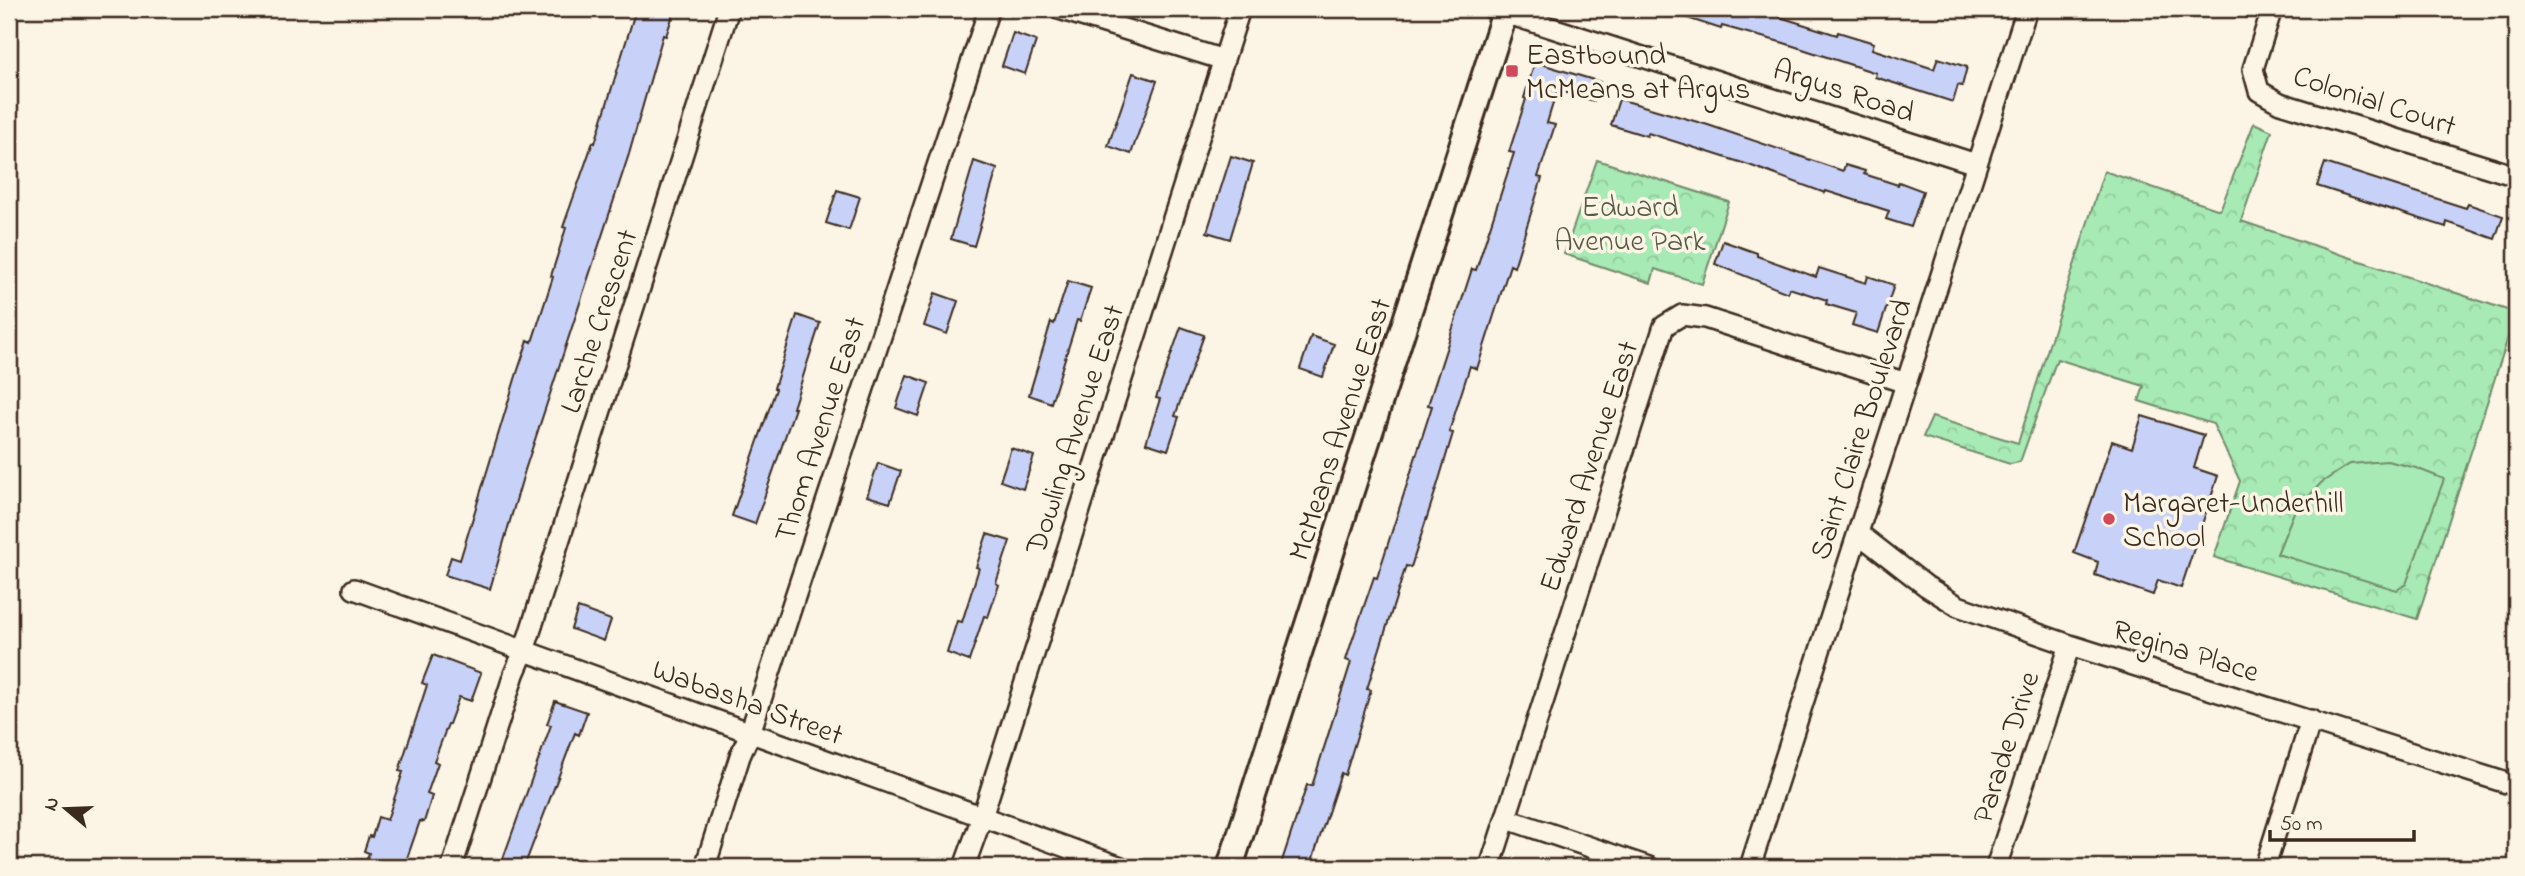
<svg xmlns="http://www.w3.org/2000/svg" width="2525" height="876" font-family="'Indie Flower',sans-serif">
	<defs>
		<pattern id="forest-crowns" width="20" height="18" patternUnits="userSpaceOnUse" patternTransform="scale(1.75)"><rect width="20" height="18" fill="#a7eab5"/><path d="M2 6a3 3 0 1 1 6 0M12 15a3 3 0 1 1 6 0" fill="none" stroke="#91c99b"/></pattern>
	</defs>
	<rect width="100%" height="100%" fill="#fcf5e5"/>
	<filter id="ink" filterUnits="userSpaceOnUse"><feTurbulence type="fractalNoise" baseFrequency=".0143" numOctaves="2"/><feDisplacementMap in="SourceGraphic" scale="14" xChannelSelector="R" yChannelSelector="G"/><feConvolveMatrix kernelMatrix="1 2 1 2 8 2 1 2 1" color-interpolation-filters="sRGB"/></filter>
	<g filter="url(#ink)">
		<!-- forest -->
		<path fill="url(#forest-crowns)" stroke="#718a6a" stroke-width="2" d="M2254,123L2272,131L2241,221L2516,313L2417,619L2214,557L2240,481L2213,424L2139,401L2144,386L2057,359L2020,462L2010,464L1923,437L1932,417L2018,443L2104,171L2220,210Z
			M1597,160L1729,202L1702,284L1655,269L1651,283L1564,254Z"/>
		<!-- pitch -->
		<path fill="#a7eab5" stroke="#718a6a" stroke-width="2" d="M2387,461L2416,468L2444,479L2406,584L2397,590L2277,554L2294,512L2321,483L2350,464Z"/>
		<!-- building -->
		<path fill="#c8d2f9" stroke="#3b2a1e" stroke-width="2" d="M636,9H675L666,36L663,35L629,154L525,470L490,589L445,575L451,557L460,560L516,376L528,340L532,342L553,277L551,276L566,228L563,227L593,142L595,143Z
			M1670,9H1763L1781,14L1780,17L1837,35L1838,32L1874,43L1872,49L1934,69L1938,58L1967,67L1962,86L1958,85L1953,102L1875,77L1876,73L1784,43L1722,26L1721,29L1669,12Z
			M1013,33L1036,41L1025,74L1002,66Z
			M1535,62L1600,82L1594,101L1557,90L1547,123L1555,125L1538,177L1542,178L1514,267L1510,265L1477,369L1470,366L1449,432L1453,433L1438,483L1411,567L1406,566L1367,689L1371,690L1345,775L1341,773L1310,867H1280L1307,785L1312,786L1351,662L1346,660L1351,644L1374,577L1377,578L1432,406L1428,405L1472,269L1476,270L1514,153L1509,152L1526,99L1524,98Z
			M1133,73L1157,81L1131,154L1108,146Z
			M1619,99L1708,125L1843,171L1845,165L1865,171L1864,174L1898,185L1899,182L1923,191L1911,227L1886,219L1889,211L1826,191L1825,193L1749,165L1648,133L1647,136L1611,125Z
			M1231,156L1253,163L1230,239L1207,232Z
			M974,161L997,169L974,246L951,239Z
			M2325,163L2466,208L2468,204L2503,216L2495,239L2447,222L2446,227L2317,186Z
			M837,190L860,197L849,230L826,223Z
			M1723,241L1757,253V256L1816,277L1819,268L1866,283L1868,276L1894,285L1878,333L1852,325L1856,313L1826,304L1827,300L1789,288L1788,293L1715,264Z
			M1068,281L1091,288L1080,321L1077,320L1051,403L1029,395L1051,322L1054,324Z
			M935,293L958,301L947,334L924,326Z
			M797,315L820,323L793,408H795L755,524L732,516L776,389L774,388Z
			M1181,327L1204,335L1175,416L1179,417L1168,450L1146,443L1160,399L1156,398Z
			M1311,336L1334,344L1323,377L1300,369Z
			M907,375L929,383L918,416L896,408Z
			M2142,416L2204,435L2194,468L2218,476L2181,588L2158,580L2153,595L2095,575L2098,562L2074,553L2112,441L2132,448Z
			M1011,448L1034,456L1023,489L1000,481Z
			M878,463L901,471L890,503L867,496Z
			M987,534L1010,541L996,583L999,585L988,617L984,616L969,661L947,653L957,621L962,622L979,568L976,567Z
			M578,608L611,620L604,641L571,629Z
			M433,655L481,673L471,701L459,697L449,724H448L434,761L438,763L427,794L432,796L424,822L420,821L404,867H364L369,853L364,851L369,836L372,837L378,817L387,820L403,772L399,771L427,685L422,683Z
			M555,701L587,712L579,735L575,733L524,867H500L551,725L547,724Z"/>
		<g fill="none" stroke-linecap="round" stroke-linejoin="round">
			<defs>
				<path id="minor" d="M1059,9L1224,60
					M1493,9L1976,164
					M2272,9L2253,69L2259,91L2280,103L2516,176
					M1858,533L1926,586L1958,606L2070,645L2516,786
					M354,589L1121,867
					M1507,819L1649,867
					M452,867L514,674L524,651L729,9
					M705,867L740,756L750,733L989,9
					M964,867L982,817L1240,9
					M1490,867L1664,326L1682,315L1705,318L1906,383
					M1750,867L2027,9
					M1996,867L2070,645
					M2265,867L2311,720"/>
				<path id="tertiary" d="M1230,867L1506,9"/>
			</defs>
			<!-- minor casing -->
			<use href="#minor" stroke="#3b2a1e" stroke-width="24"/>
			<!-- tertiary casing -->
			<use href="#tertiary" stroke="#3b2a1e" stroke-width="30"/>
			<!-- minor -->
			<use href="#minor" stroke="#fcf5e5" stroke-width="19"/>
			<!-- tertiary -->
			<use href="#tertiary" stroke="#fcf5e5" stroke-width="24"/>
		</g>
	</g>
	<!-- markers -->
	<g fill="#d1495b" stroke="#fcf5e5" stroke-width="2.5">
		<rect x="1505" y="64" width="14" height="14" rx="3.5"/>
		<circle cx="2109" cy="519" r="7"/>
	</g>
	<g text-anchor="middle" stroke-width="7" stroke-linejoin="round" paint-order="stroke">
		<!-- poi labels -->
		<g font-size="30" fill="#3b2a1e" stroke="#fcf5e5" text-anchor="start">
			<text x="1526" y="64">Eastbound<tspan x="1526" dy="34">McMeans at Argus</tspan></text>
			<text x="2123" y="512">Margaret-Underhill<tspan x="2123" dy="34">School</tspan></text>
		</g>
		<!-- street labels -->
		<g font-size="30" fill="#3b2a1e" stroke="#fcf5e5">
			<text transform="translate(1844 90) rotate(18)" y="10">Argus Road</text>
			<text transform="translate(2375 100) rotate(18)" y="10">Colonial Court</text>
			<text transform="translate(598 321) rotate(-72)" y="10">Larche Crescent</text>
			<text transform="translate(819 429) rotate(-72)" y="10">Thom Avenue East</text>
			<text transform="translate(1074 429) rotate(-72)" y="10">Dowling Avenue East</text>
			<text transform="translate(1339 429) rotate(-72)" y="10">McMeans Avenue East</text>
			<text transform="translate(1860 429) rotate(-72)" y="10">Saint Claire Boulevard</text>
			<text transform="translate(1588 466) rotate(-72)" y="10">Edward Avenue East</text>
			<text transform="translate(2186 650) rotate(17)" y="10">Regina Place</text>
			<text transform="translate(748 701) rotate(20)" y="10">Wabasha Street</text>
			<text transform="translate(2005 747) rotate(-72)" y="10">Parade Drive</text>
		</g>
		<!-- park labels -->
		<g font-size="30" fill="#565a44" stroke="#fcf5e5">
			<text x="1630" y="216">Edward<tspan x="1630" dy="34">Avenue Park</tspan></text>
		</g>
	</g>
	<!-- margin -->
	<rect width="2525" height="876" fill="none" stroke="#fcf5e5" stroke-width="35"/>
	<rect x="18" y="18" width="2490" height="841" fill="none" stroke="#3b2a1e" stroke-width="2.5" filter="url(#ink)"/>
	<!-- north arrow -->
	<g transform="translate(66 809) rotate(289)" stroke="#fcf5e5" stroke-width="5" paint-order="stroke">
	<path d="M0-5L12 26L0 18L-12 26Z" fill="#3b2a1e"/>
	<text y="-10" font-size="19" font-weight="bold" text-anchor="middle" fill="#3b2a1e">N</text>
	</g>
	<!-- scale -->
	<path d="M2270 830v10h144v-10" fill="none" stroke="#3b2a1e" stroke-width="3.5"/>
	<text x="2280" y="830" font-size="21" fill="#3b2a1e" stroke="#fcf5e5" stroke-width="5" paint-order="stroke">50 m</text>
</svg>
